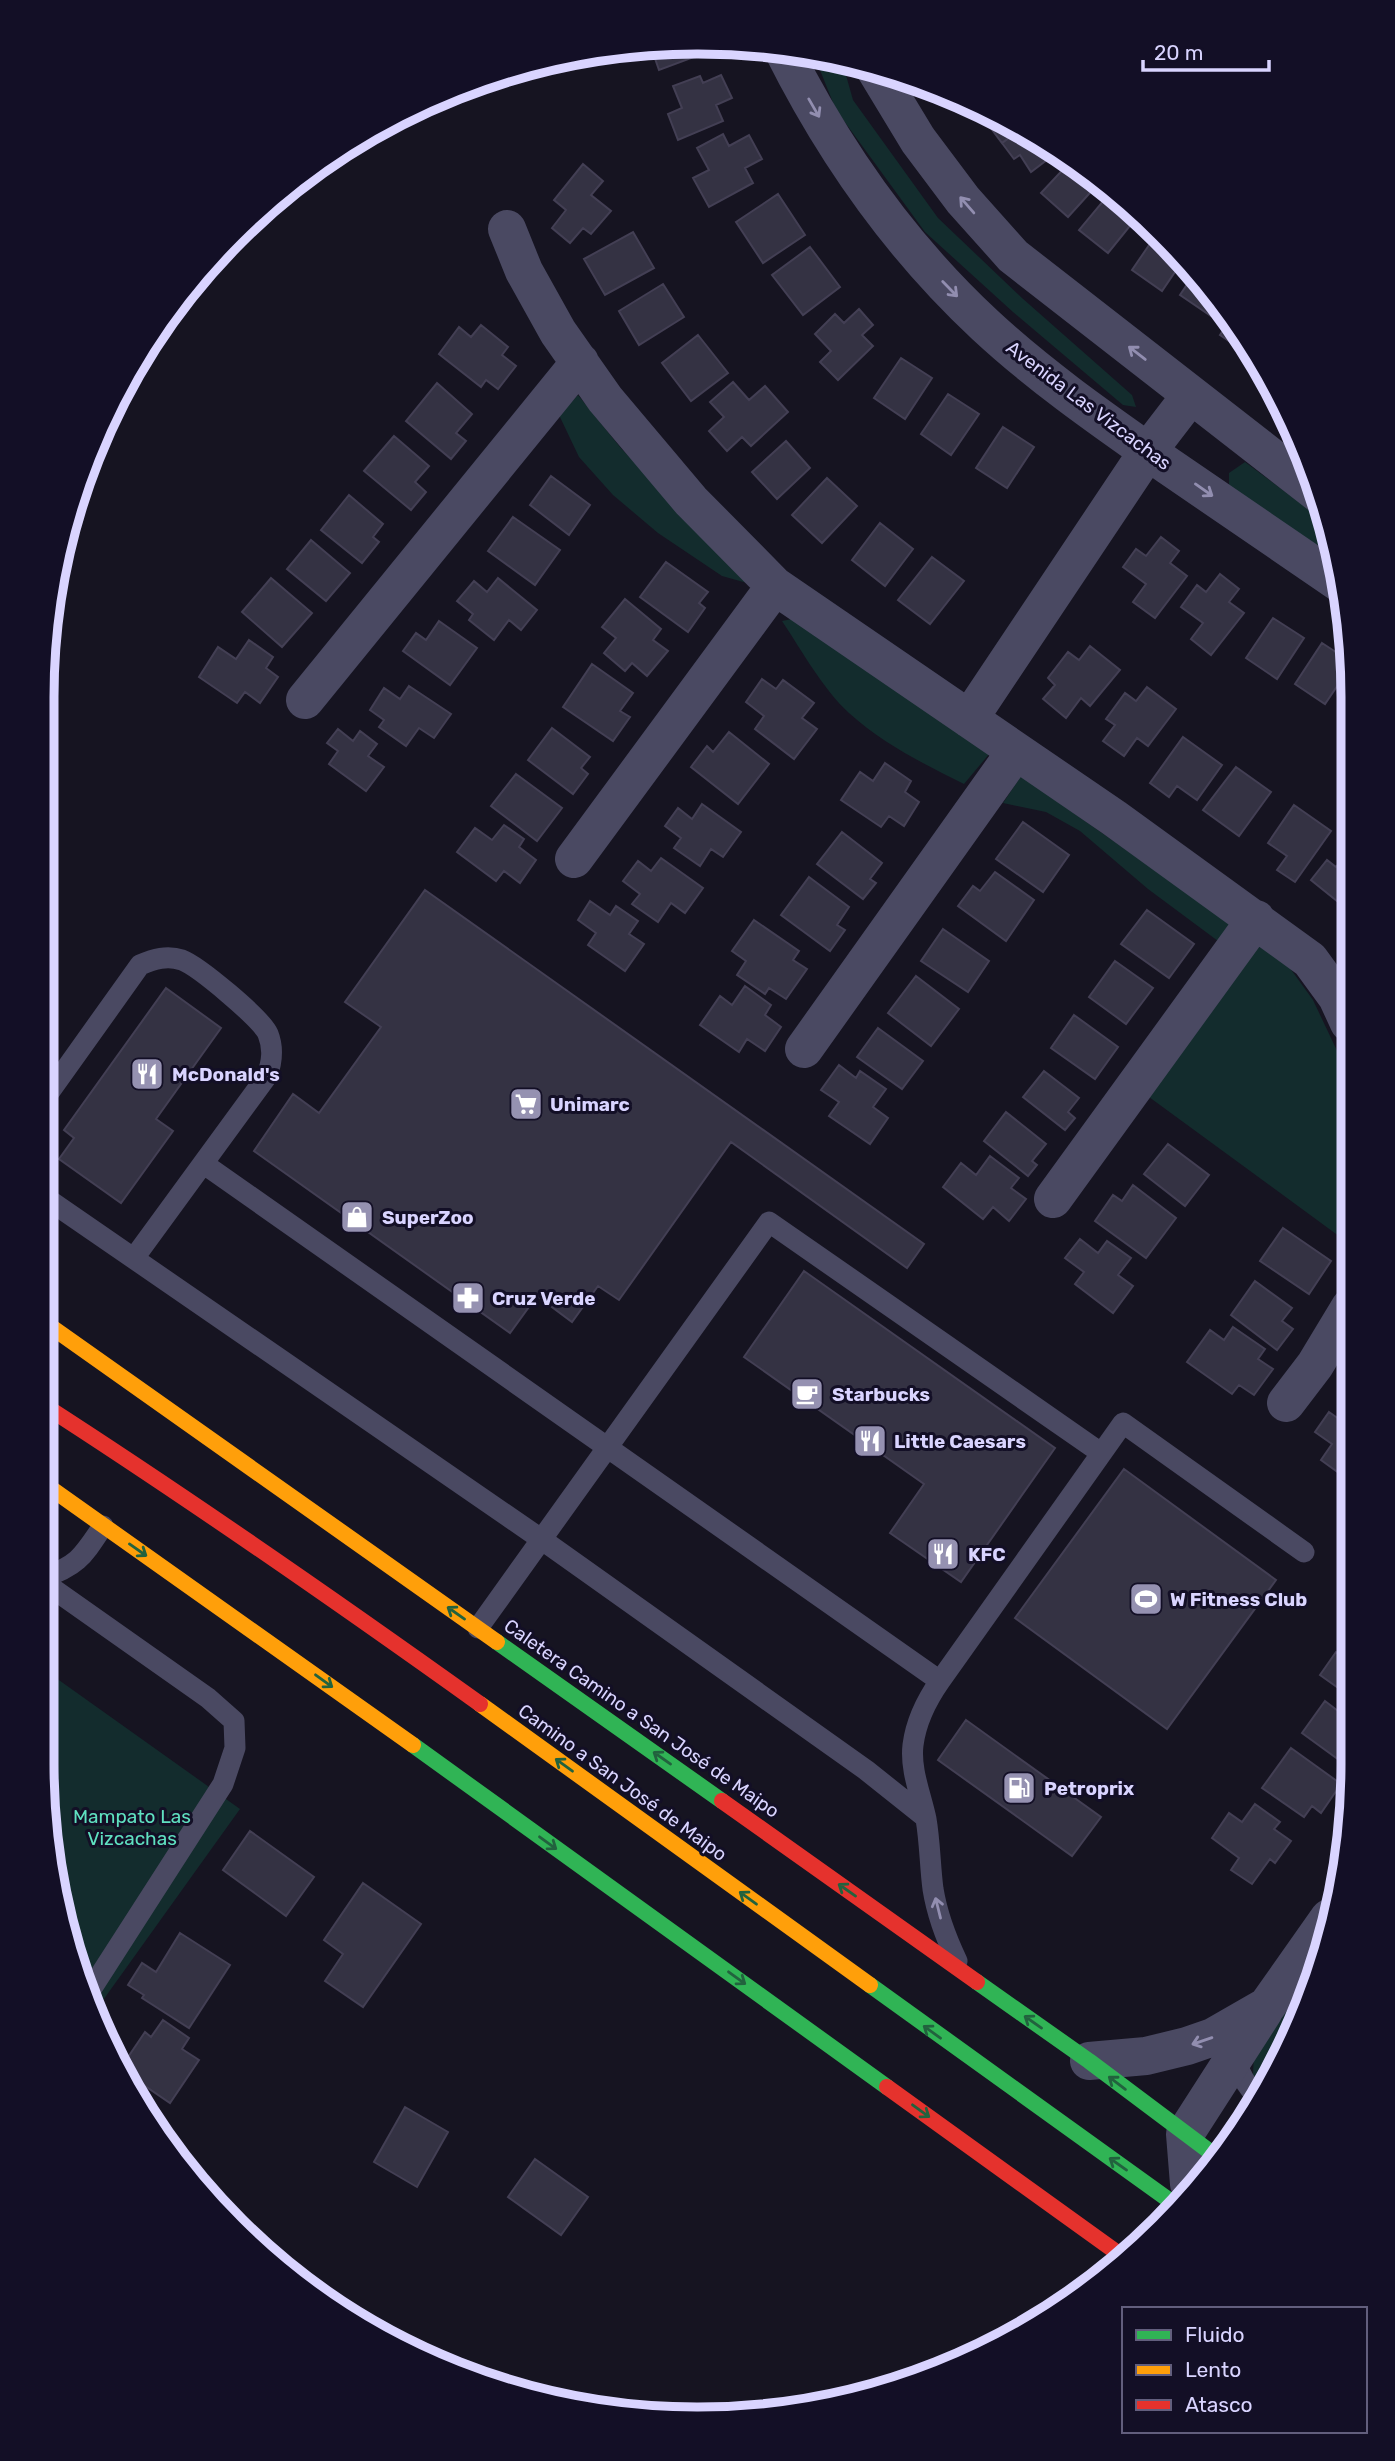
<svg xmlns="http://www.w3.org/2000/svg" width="1395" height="2461" font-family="Rubik,sans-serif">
	<rect width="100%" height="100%" fill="#161421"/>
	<!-- green -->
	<path fill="#132c2d" d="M814,55L842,61L853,100L938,218L1022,298L1132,395L1136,407L1123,405L1013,312L925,232L836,110Z
		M578,395L620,447L747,583L722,576L658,533L613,495L579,457L559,415Z
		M1245,462L1327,523L1336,564L1229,487V473Z
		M792,619L990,753L964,784C924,764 883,744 849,713C823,689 802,651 782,621Z
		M1021,776L1233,925L1218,941L1148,889L1080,831L1046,812L1003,803Z
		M1259,943L1287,964L1313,1000L1349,1076L1350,1237L1347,1242L1149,1097Z
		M42,1668L240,1809L96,2010L77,1974L42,1764Z
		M1315,1981L1267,2087L1253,2075L1254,2050L1286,1999L1296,2007Z"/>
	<!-- building -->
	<path fill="#343243" stroke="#433f54" stroke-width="2" d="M655,43L698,45L702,54L659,70L650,44Z
		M721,75L732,98L716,105L723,121L678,140L668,114L682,108L673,86L700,76L703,83Z
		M987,113L1022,128L1002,143L990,127L995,123Z
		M1022,128L1056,153L1031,172L1020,155L1014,159L1002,143Z
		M723,134L729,146L749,135L762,159L745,168L753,183L709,207L693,178L709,170L697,148Z
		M1069,163L1097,185L1068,217L1041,193Z
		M583,164L603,181L591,195L611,211L591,234L583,228L570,243L552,228L566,210L554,200Z
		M778,194L805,235L763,263L736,222Z
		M1109,194L1138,216L1108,253L1079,230Z
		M633,232L654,268L605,295L584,259Z
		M1158,232L1183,260L1162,291L1132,270Z
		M810,247L840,287L803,315L772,275Z
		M1194,274L1218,304L1211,316L1180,295Z
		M663,284L684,317L639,345L619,311Z
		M859,309L873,325L862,335L873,346L838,380L820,362L831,351L815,334L835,314L844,323Z
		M1231,319L1243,334L1253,354L1251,356L1220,335Z
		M481,325L508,347L502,355L516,366L498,389L486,380L481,387L439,354L459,327L471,337Z
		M698,335L728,373L691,401L662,363Z
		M901,358L932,378L905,419L874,398Z
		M733,382L749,400L765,386L788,412L751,446L742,437L727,451L709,431L724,417L710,402Z
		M437,383L472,414L456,433L466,441L451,459L406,421Z
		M948,394L979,414L951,455L921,434Z
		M1003,427L1034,447L1007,488L976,468Z
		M394,436L429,466L415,482L426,492L411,510L364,471Z
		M786,441L810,468L777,499L752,472Z
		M551,476L590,505L569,535L530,505Z
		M827,478L857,506L822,543L792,515Z
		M349,495L383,524L373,537L379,542L362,563L321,530Z
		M513,517L560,550L535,585L488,551Z
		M880,523L913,549L885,586L852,560Z
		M1161,537L1179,551L1170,563L1187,576L1155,618L1133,602L1146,584L1123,567L1136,549L1146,556Z
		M311,540L350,573L326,601L287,569Z
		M932,557L964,581L930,624L898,600Z
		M666,562L708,592L699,603L705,608L688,632L640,597Z
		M1220,574L1239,589L1229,602L1244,613L1211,655L1191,639L1203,623L1181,607L1197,585L1206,592Z
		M271,578L312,613L282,647L242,612Z
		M498,578L537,610L521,630L509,620L494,640L469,620L473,614L457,601L474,581L487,592Z
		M625,599L661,629L653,640L668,651L647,676L632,663L625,671L604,653L616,638L602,627Z
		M1273,618L1304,638L1277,679L1246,658Z
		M439,621L477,648L450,685L403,651L416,633L426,640Z
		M249,640L273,657L266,668L278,677L260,703L245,692L237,703L199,677L218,647L236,659Z
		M1322,643L1348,660V670L1325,704L1295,684Z
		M1090,646L1120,670L1090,706L1081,698L1066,718L1043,699L1055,685L1048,678L1068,652L1079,660Z
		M592,664L633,693L620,711L630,717L613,741L563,707Z
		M762,679L776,689L783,680L814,703L802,718L817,729L794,759L755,729L764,716L746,702Z
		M409,686L451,714L434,738L419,728L406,746L379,727L384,720L370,710L384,688L400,699Z
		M1147,687L1176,709L1148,746L1137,738L1124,756L1103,741L1115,725L1106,719L1125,693L1136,701Z
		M552,728L590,757L581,768L588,774L573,794L528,760Z
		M338,729L353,741L360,731L377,744L368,756L384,767L366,791L329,764L338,751L327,743Z
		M729,732L769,764L738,804L691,767L707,746L713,752Z
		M1183,737L1222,765L1197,800L1177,786L1169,797L1150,783Z
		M885,763L911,781L905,792L919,802L904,826L889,816L881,827L841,800L860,772L873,781Z
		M1236,767L1271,792L1239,836L1203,810Z
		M516,774L562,808L537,841L491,806Z
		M702,804L741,832L723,857L711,849L700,866L674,848L681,838L665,826L678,808L692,819Z
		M1294,805L1331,831L1295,882L1277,870L1287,856L1268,843Z
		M1023,822L1069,855L1043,892L996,859Z
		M504,825L524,839L519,847L536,860L520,883L504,871L496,881L457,852L475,828L492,840Z
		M842,832L882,863L870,879L876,883L863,899L817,864Z
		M1348,852V910L1311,880L1327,860L1336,867Z
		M661,858L703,888L685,913L671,903L658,922L632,904L640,894L623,881L638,861L651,871Z
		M995,872L1034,900L1006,941L958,906L973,886L980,891Z
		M809,877L849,907L837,925L845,930L830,951L781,915Z
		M425,890L924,1244L907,1268L731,1142L619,1300L598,1286L572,1322L537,1296L510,1333L254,1151L293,1094L319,1113L381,1027L345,1002Z
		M590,901L610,915L616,906L638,921L629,934L644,944L625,971L588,945L596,933L578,920Z
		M1147,910L1194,944L1169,978L1121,944Z
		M754,920L799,951L793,960L807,969L786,999L769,988L765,994L737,975L746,961L732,951Z
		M943,929L989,961L968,992L921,961Z
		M1115,961L1153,988L1126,1024L1089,997Z
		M916,976L959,1009L931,1046L888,1013Z
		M745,986L771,1005L765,1015L781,1027L765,1051L747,1039L739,1052L700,1025L720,996L732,1005Z
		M166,988L221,1028L156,1119L173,1131L121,1203L59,1159L74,1138L64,1130Z
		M1074,1015L1118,1047L1095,1079L1051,1048Z
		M878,1028L923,1061L902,1089L857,1057Z
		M839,1065L856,1078L860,1071L886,1089L873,1107L888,1118L870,1144L829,1116L839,1102L821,1090Z
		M1044,1071L1079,1098L1068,1112L1075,1118L1065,1130L1023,1097Z
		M1006,1112L1046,1144L1032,1161L1037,1165L1028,1176L984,1141Z
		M1168,1144L1209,1175L1185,1206L1144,1174Z
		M990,1156L1019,1178L1011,1188L1026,1199L1009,1221L993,1207L983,1219L943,1187L961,1163L976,1175Z
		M1133,1185L1176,1218L1146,1258L1095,1221L1113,1195L1122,1201Z
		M1283,1228L1331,1261L1309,1294L1260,1261Z
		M1080,1239L1098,1253L1107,1241L1131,1258L1118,1275L1133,1286L1113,1313L1075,1284L1084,1272L1065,1258Z
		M804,1271L1055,1448L961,1582L890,1533L924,1484L744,1357Z
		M1255,1281L1292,1308L1282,1321L1293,1329L1277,1350L1231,1315Z
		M1233,1327L1265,1349L1258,1359L1273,1369L1254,1395L1239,1385L1232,1394L1187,1362L1210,1330L1224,1340Z
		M1329,1412L1346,1424L1350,1419V1481L1321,1460L1332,1444L1315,1432Z
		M1124,1469L1276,1580L1167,1729L1015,1618Z
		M1336,1652L1351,1661V1697L1320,1675Z
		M1325,1701L1351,1721V1757L1346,1765L1302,1733Z
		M966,1720L1101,1817L1072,1856L938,1760Z
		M1291,1748L1341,1784L1321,1813L1312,1806L1304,1817L1262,1788Z
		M1255,1804L1280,1822L1274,1829L1291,1841L1275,1863L1270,1859L1252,1884L1231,1870L1239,1858L1212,1838L1229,1813L1242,1822Z
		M250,1831L314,1877L286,1916L223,1870Z
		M363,1883L421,1924L363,2007L325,1981L343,1954L324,1940Z
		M180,1933L230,1965L189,2028L142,1998L144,1995L128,1985L142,1963L156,1972Z
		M163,2020L189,2038L182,2049L199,2060L170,2103L132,2077L124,2063L145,2032L151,2037Z
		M405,2107L448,2132L417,2187L374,2162Z
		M535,2159L588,2197L561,2235L508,2197Z"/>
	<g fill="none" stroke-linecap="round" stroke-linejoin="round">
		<!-- lane -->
		<path stroke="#4a4962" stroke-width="21" d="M43,1101L140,965C154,959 167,955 182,960C198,966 262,1019 268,1034C274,1049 272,1062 267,1076L134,1258
			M204,1164L940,1681
			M43,1196L541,1539L866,1770L925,1817
			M42,1578C78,1566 83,1556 103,1526
			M42,1581L208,1698L234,1721L235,1748L223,1784L88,1994
			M478,1628L769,1222L1101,1453
			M957,1961C946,1938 937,1914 933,1889C930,1866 930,1842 926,1819C921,1795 910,1770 913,1745C916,1721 926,1701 940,1681L1123,1423L1304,1552
			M1235,2056C1239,2074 1246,2085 1259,2099"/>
		<!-- street -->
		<path stroke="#4a4962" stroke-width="38" d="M782,48C833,150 900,246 985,325C1042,378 1106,422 1170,467C1227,506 1284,545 1341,584
			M875,69L918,140L963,200L1013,256L1320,495
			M507,229L524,271L558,332L605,399L691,501L775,586L1114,818L1310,960L1337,997L1349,1023
			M305,700L580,362
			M969,719L1148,451L1191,395
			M574,859L775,586
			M804,1049L1016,751
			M1053,1199L1256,919
			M1286,1403L1315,1365L1350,1307
			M1089,2061L1146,2056L1187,2046L1213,2037L1267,2006L1329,1918
			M1189,2184L1185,2134L1264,2011"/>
		<!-- fast -->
		<path stroke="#30b455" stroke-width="16" d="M497,1642L722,1801
			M413,1745L887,2087
			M977,1982L1089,2061L1213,2154
			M870,1985L1173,2203"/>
		<!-- slow -->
		<path stroke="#ff9f0a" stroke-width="16" d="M43,1321L497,1642
			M42,1482L413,1745
			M480,1704L870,1985"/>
		<!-- jam -->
		<path stroke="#e5322d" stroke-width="16" d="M42,1404C191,1500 336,1601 480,1704
			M722,1801L977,1982
			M887,2087L1126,2259"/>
	</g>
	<!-- one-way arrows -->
	<defs><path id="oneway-shaft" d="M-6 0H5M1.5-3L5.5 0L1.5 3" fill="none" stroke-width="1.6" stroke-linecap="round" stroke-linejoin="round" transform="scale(1.75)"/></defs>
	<g stroke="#928eb0">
		<use href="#oneway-shaft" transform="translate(814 108) rotate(60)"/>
		<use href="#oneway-shaft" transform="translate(967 205) rotate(-131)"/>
		<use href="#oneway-shaft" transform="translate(950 289) rotate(46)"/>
		<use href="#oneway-shaft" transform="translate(1137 353) rotate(-142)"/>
		<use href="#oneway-shaft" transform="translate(1204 490) rotate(35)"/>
		<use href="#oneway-shaft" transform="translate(938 1908) rotate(-104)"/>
		<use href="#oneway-shaft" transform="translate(1202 2041) rotate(161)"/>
	</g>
	<g stroke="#22623e">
		<use href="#oneway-shaft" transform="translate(138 1550) rotate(35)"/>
		<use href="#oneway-shaft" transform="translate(456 1613) rotate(-145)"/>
		<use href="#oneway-shaft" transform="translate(324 1681) rotate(36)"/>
		<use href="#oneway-shaft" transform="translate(662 1758) rotate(-145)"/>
		<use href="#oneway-shaft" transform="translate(564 1765) rotate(-144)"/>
		<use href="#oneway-shaft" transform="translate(548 1843) rotate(36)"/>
		<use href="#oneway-shaft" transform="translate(847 1890) rotate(-145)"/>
		<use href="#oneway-shaft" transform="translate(748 1898) rotate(-144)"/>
		<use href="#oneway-shaft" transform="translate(737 1978) rotate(36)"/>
		<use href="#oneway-shaft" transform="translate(1033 2022) rotate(-145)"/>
		<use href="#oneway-shaft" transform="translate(932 2032) rotate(-144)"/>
		<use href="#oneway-shaft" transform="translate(1117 2083) rotate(-143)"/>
		<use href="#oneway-shaft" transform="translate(921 2111) rotate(36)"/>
		<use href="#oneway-shaft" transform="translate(1118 2164) rotate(-145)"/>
	</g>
	<!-- icons -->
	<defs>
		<symbol id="restaurant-square" viewBox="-11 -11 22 22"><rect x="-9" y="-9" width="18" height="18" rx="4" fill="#9591b1" stroke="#130f26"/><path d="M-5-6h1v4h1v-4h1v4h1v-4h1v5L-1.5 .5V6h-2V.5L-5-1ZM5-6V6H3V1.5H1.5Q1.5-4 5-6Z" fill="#fff"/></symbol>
		<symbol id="supermarket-square" viewBox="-11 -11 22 22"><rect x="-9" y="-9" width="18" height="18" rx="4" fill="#9591b1" stroke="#130f26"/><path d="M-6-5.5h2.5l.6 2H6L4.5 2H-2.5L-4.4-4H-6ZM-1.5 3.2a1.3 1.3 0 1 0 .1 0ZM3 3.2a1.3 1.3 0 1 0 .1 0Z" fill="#fff"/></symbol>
		<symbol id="shop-square" viewBox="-11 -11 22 22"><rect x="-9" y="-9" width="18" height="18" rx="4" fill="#9591b1" stroke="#130f26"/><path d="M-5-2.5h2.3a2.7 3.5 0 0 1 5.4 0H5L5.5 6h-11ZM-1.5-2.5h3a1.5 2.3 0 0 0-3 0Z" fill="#fff"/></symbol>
		<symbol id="pharmacy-square" viewBox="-11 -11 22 22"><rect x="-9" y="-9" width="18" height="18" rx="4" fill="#9591b1" stroke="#130f26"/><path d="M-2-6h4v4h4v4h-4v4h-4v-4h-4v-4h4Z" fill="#fff"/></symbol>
		<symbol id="cafe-square" viewBox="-11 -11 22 22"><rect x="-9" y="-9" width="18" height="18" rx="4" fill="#9591b1" stroke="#130f26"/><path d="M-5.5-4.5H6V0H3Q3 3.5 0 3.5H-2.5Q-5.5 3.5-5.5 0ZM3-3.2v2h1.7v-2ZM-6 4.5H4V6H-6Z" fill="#fff"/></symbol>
		<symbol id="stadium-square" viewBox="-11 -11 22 22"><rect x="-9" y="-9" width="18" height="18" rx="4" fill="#9591b1" stroke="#130f26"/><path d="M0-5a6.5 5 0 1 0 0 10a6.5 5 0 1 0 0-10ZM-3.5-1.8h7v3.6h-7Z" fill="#fff"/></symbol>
		<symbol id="fuel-square" viewBox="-11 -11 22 22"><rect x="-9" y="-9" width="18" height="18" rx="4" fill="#9591b1" stroke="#130f26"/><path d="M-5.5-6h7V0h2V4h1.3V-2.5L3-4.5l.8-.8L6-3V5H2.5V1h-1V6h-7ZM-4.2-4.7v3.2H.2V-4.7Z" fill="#fff"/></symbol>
	</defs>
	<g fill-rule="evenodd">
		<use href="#restaurant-square" x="128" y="1055" width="38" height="38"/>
		<use href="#supermarket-square" x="507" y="1085" width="38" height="38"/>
		<use href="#shop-square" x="338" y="1198" width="38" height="38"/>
		<use href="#pharmacy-square" x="449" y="1279" width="38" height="38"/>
		<use href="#cafe-square" x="788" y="1375" width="38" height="38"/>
		<use href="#restaurant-square" x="851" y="1422" width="38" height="38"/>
		<use href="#restaurant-square" x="924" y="1535" width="38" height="38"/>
		<use href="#stadium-square" x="1127" y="1580" width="38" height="38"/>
		<use href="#fuel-square" x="1000" y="1769" width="38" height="38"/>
	</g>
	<g text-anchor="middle" stroke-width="6" stroke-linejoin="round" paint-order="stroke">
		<!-- street labels -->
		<g font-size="19" fill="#d9d4ff" stroke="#130f26">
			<text transform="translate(1089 405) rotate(37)" y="7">Avenida Las Vizcachas</text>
			<text transform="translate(642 1718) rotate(35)" y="7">Caletera Camino a San José de Maipo</text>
			<text transform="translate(623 1782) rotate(36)" y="7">Camino a San José de Maipo</text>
		</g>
		<!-- poi labels -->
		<g font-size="19" font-weight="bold" fill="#d9d4ff" stroke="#130f26" text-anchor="start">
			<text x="172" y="1081">McDonald's</text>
			<text x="550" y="1111">Unimarc</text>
			<text x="382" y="1224">SuperZoo</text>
			<text x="492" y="1305">Cruz Verde</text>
			<text x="832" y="1401">Starbucks</text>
			<text x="894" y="1448">Little Caesars</text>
			<text x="968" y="1561">KFC</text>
			<text x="1170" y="1606">W Fitness Club</text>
			<text x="1044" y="1795">Petroprix</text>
		</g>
		<!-- park labels -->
		<g font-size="19" fill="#5fe0c0" stroke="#130f26">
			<text x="132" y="1823">Mampato Las<tspan x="132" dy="22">Vizcachas</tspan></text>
		</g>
	</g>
	<!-- crop -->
	<path d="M0 0H1395V2461H0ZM697 54H698A643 643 0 0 1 1341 697V1764A643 643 0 0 1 698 2407H697A643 643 0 0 1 54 1764V697A643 643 0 0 1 697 54Z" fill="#130f26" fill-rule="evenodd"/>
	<path fill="none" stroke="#d9d4ff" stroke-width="9" d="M697 54H698A643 643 0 0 1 1341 697V1764A643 643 0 0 1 698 2407H697A643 643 0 0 1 54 1764V697A643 643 0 0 1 697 54Z"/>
	<!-- legend -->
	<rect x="1122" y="2307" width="245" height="126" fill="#130f26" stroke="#625e7d" stroke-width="2"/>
	<rect x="1136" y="2330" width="35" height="10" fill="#30b455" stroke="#625e7d" stroke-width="2"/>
	<text x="1185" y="2342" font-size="21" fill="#d9d4ff">Fluido</text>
	<rect x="1136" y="2365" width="35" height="10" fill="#ff9f0a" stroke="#625e7d" stroke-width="2"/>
	<text x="1185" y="2377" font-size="21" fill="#d9d4ff">Lento</text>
	<rect x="1136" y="2400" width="35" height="10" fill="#e5322d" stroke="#625e7d" stroke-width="2"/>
	<text x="1185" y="2412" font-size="21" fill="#d9d4ff">Atasco</text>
	<!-- scale -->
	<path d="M1143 60v10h126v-10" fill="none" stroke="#d9d4ff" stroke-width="3.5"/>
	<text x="1154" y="60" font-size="21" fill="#d9d4ff" stroke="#130f26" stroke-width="5" paint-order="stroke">20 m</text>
</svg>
